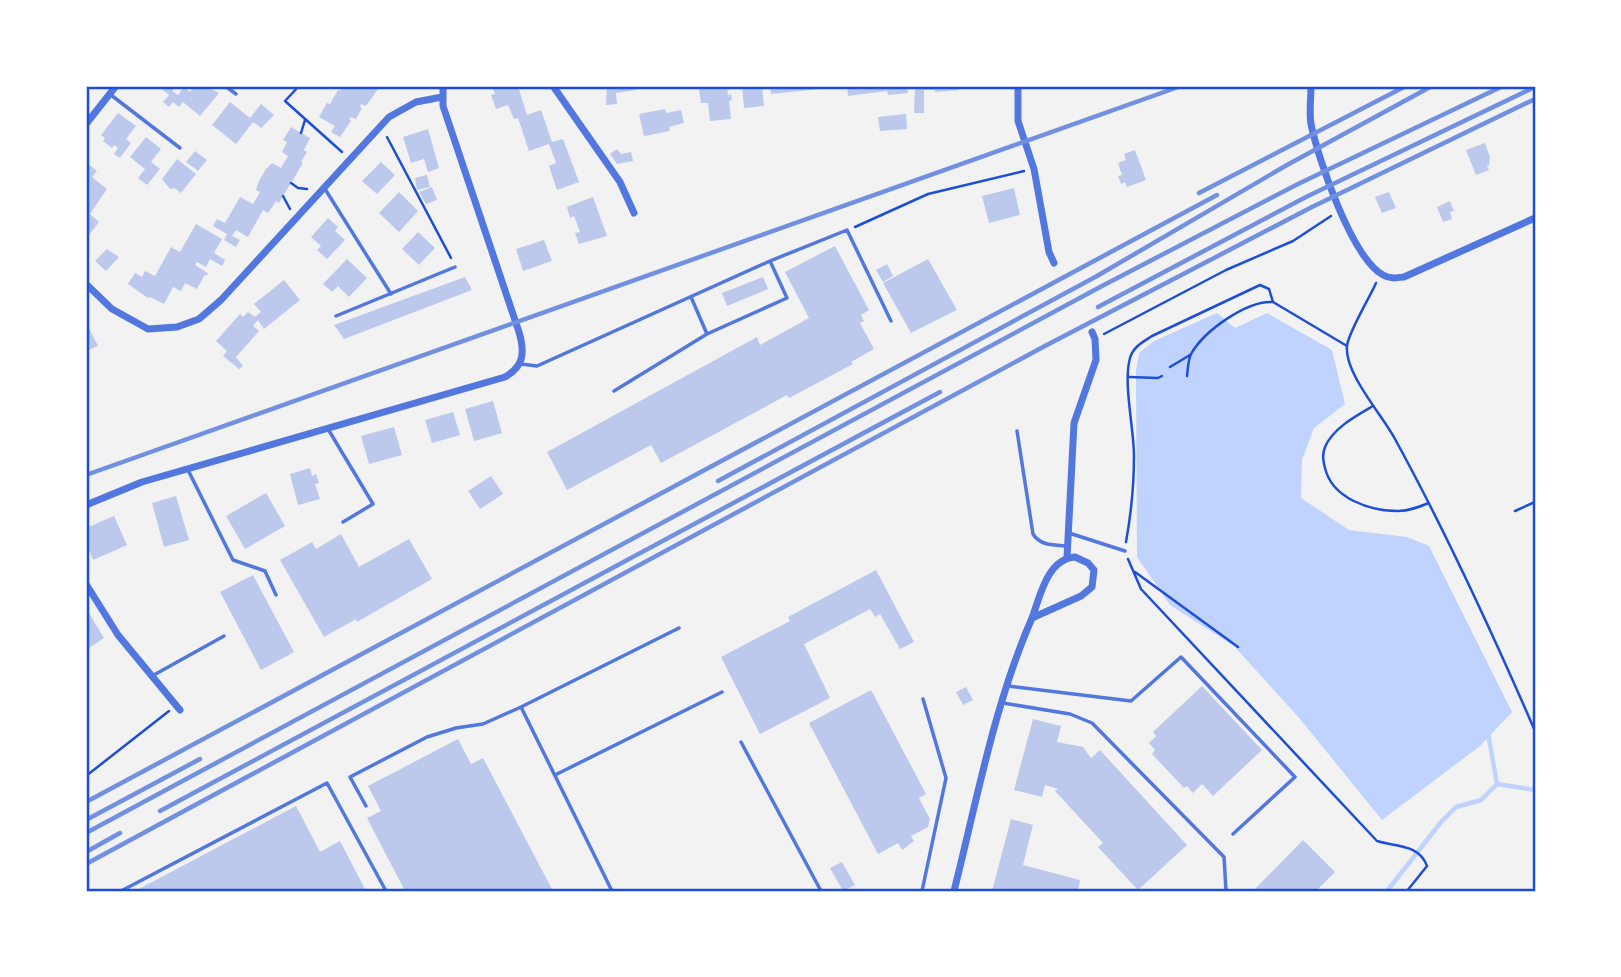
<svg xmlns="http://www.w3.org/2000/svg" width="1621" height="977" font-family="'Noto Sans',sans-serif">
	<rect width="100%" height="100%" fill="#f2f2f2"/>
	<!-- water -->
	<path fill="#bfd3fe" d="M1217,313L1235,328L1267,313L1332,350L1345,404L1314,428L1302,460L1301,498L1349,530L1407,537L1429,546L1512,712L1480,746L1382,820L1300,719L1234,646L1170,605L1137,557L1136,371L1139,353L1154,341Z"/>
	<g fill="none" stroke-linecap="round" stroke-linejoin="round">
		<!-- stream -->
		<path stroke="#bfd3fe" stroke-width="4.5" d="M1488,733L1497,784
			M1497,784L1535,790
			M1387,891L1441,822L1456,807L1481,800L1497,784"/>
	</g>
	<!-- building -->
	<path fill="#bdc9ec" d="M158,86H176L172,91L178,95L184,87L190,92L195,86H205L219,93L200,116L183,102L179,107L173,102L169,107L163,102L169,95Z
		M343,86H380L366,106L361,104L360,107L362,108L356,119L351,117L349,119L351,121L340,137L331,132L335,126L319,117L327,103L330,104L338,90L340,91Z
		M492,86H518L527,115L541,110L552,142L563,139L579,182L557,190L549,166L556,163L549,144L529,151L518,118L514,119L508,105L496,109L491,95L495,94Z
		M607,86H635L636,90L616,93L617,104L606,105Z
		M708,86H727L728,95L731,94L732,100L729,101L731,119L710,121L708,103H701L699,89L708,88Z
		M742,86H762L764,106L744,108Z
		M770,86H831V88L771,94Z
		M847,86H907L908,93L888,95L887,91L848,96Z
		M923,86H959V90L935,92V90H924V113H914L915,88H923Z
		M230,102L250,118L261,104L274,115L261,128L253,122L236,144L212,125Z
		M665,109L666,113L681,110L684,123L669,127L670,131L644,136L639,114Z
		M118,113L136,126L126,139L131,143L120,158L114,154L118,148L114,145L112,148L103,141L105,138L101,135Z
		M906,114L907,129L880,131L878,117Z
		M291,127L310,138L304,150L307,152L301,162L303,163L279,203L276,201L268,213L263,210L248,237L236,230L232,236L240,240L236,247L224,240L227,234L213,226L217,219L225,223L240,197L253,204L260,192L256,190L259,181L266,169L272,163L281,168L288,156L282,152L287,142L283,140Z
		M428,129L439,168L428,172L424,159L411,163L403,137Z
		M146,137L161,149L151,162L160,169L147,185L138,178L145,169L130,157Z
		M1485,143L1490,157L1489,165L1487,166L1489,170L1476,175L1466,150Z
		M617,149L621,154L631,152L633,161L617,164L610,154Z
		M1135,150L1146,180L1127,187L1125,182L1121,184L1118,176L1122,175L1118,163L1126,160L1124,154Z
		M195,151L207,160L198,171L186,162Z
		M177,159L196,174L181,193L174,188L170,189L162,179Z
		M86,162L97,171L92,177L107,189L90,214L99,222L86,239V177L88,174L86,172Z
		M381,162L395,175L377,194L362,181Z
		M427,175L430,187L417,190L415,178Z
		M432,187L437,200L426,204L419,192Z
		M1014,188L1020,215L989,223L982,196Z
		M399,192L418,211L399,232L379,213Z
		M1389,192L1396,208L1382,213L1375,197Z
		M593,197L607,236L579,244L575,233L580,232L574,216L570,218L567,207Z
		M1450,201L1454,211L1450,212L1452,219L1443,222L1437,207Z
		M328,218L338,227L335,231L345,240L327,259L317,250L321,246L311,237Z
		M196,224L222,239L214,253L225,260L222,266L210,259L206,267L197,262L195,265L209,274L204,276L197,289L185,283L181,291L173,287L164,304L150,297L148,298L128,284L135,273L142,277L145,271L155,276L171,247L180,252Z
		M418,232L435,248L419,265L402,249Z
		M544,240L552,261L523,271L516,249Z
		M835,246L869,310L861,315L864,321L860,323L874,349L851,362L853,364L789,398L787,395L661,463L651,445L567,490L547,452L757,337L760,345L809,318L785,272Z
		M107,249L119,257L106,271L95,261Z
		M347,259L367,278L349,297L338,286L332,292L323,284Z
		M928,259L957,310L911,333L883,283Z
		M887,264L893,276L883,282L876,270Z
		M465,277L472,290L344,339L334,325Z
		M763,277L768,289L727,306L722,293Z
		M284,280L300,300L264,329L258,320L253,326L259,331L236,357L243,366L239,369L223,356L227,351L216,341L240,314L243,317L248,312L255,317L261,312L254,304Z
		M88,326L98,346L86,351V327Z
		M493,401L502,433L474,441L465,409Z
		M453,412L460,435L432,443L425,420Z
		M394,427L402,455L369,464L361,436Z
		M310,468L312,476L316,474L319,483L315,484L320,499L298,505L290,474Z
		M491,476L503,494L480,509L468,491Z
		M266,493L285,526L245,549L226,516Z
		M176,496L189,540L164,547L152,503Z
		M114,516L127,545L93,560L86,542V528Z
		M341,534L359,567L409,539L432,579L357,622L356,619L324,637L280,560L312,542L316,549Z
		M876,570L914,642L900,649L880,614L875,617L870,609L804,644L830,698L760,734L721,657L790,621L788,617Z
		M253,575L294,652L261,670L220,592Z
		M86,608L104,638L86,650Z
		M1202,686L1262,750L1213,796L1202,784L1193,793L1187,786L1184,788L1152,754L1155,750L1149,743L1156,736L1153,732Z
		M966,687L973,700L963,705L956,692Z
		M871,690L926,794L919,798L930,819L928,827L911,836L914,841L902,850L898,843L878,854L809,723Z
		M1033,719L1061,726L1057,742L1083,747L1091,758L1100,750L1187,845L1138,890L1098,847L1103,843L1055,791L1058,789L1045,785L1042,797L1014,790Z
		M458,739L471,764L483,758L553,891H405L367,818L381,811L368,786Z
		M296,806L320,852L340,841L366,891H135Z
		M1011,819L1033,825L1023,865L1080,880L1078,891H992Z
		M1303,840L1335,872L1316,891H1253Z
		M842,862L855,885L843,891L830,868Z"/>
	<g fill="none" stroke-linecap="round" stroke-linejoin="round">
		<!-- path -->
		<path stroke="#1d4ed8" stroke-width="2.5" d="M299,86L285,101L342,152
			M301,133L305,120
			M387,137L451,258
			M291,183L298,188L307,189
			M283,196L290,209
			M855,227L928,194L1024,171
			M1376,283C1370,297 1348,333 1347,346C1344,373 1383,416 1395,439C1447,534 1492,632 1535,731
			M1104,334L1226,270L1293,241L1331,216
			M1170,367L1190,355
			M1187,376C1188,369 1188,360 1191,354C1204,331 1247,300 1273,302L1347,346
			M1129,377L1158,378L1162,376
			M1373,406C1356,416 1333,428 1325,447C1322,455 1323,460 1325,468C1332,498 1369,511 1398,511C1409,511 1419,507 1429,503
			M1515,511L1535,502
			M1126,542C1131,514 1134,485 1134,456C1134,429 1123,383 1130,358C1133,347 1143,342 1152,336L1260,285L1269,289L1273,302
			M1128,559L1141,589L1377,841C1396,847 1419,844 1427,866L1407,891
			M1135,572L1238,647
			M86,776L169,711"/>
		<!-- service -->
		<path stroke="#5277de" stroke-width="3.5" d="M225,86L236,94
			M111,95L180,148
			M325,189L391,294
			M691,297L707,334
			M336,316L455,267
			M521,364L537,366L770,261L847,230L891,321
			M614,391L707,334L787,298L770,261
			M328,429L373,504L343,522
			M1017,431L1033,534C1040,546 1055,545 1068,546
			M188,470L233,560L265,571L276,595
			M1069,533L1125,551
			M152,676L224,636
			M1008,686L1131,701L1181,657L1295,777L1233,834
			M1003,703L1070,714L1092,723L1224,857L1226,891
			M521,707L612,891
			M741,742L821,891
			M555,775L722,692
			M366,806L350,777L427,737L456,728L483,724L521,707L679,628
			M121,891L327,783L386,891
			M922,891L946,778L923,699"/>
		<!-- minor -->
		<path stroke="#5277de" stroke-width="7" d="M553,86L620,182L634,213
			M1018,86V121L1034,169L1049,252L1054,263
			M1311,86C1311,98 1309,112 1311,124C1318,159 1352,258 1383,275C1390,279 1396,278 1404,277L1535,218
			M86,124L116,86
			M86,284L112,309L148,329L177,327L199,319L221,300L389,117L416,102L442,97
			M86,505L142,482L505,377C524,366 525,353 519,332L443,106V86
			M1075,557L1088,563L1094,570L1092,587L1081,596L1032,618C1040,597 1047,559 1075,557Z
			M1067,558L1074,423L1096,360L1095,339L1092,332
			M86,584L118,635L180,710
			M954,891C977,800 994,705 1032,618"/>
		<!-- rail -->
		<path stroke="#7290e2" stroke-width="4.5" d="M1199,193L1406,86
			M1098,307L1306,197L1535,87
			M86,475L1181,86
			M718,481L1097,276L1287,165L1432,86
			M86,802L1217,195
			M160,811L940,392
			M86,820L200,759
			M86,833L1102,286L1298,184L1503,86
			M86,852L120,833
			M86,864L1043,347L1312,207L1535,99"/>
	</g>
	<!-- border -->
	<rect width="1621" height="977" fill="none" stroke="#ffffff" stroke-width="175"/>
	<rect x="88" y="88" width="1446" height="802" fill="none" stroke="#1d4ed8" stroke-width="2.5"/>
</svg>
